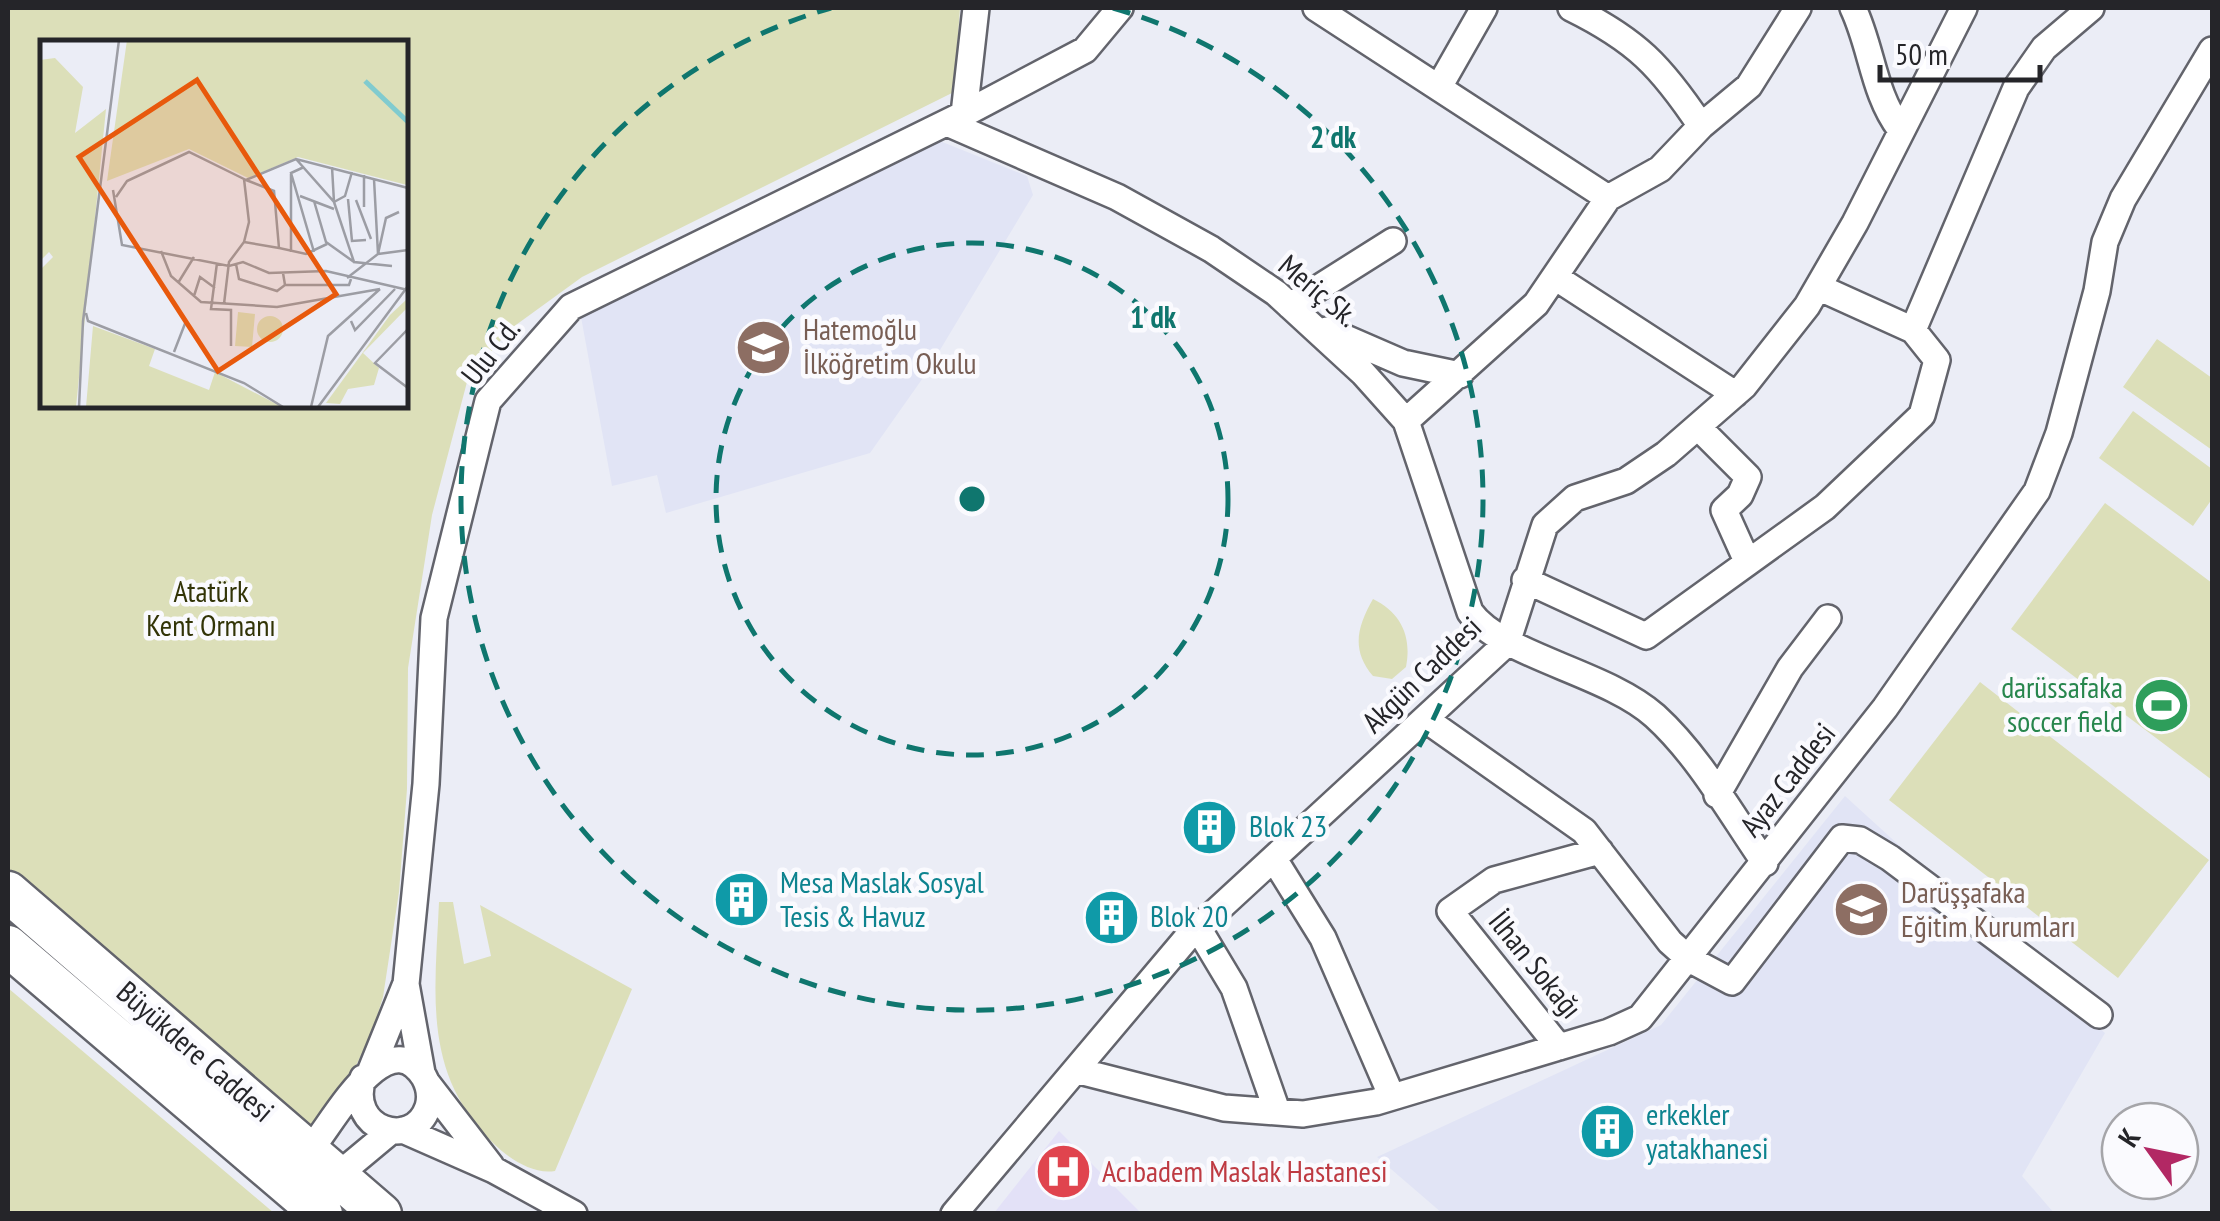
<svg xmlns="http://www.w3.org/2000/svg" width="2220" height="1221" font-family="'PT Sans Narrow',sans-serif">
	<rect width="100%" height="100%" fill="#ebedf6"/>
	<!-- built -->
	<path fill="#e1e4f5" d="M940,141L1027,176L1033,195L925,375L870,453L666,513L657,475L612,486L581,317Z
		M1845,796L2105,1033L2022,1176L2054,1213H1442L1377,1157L1661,1025Z"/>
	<!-- medical -->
	<path fill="#e3e1f7" d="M1059,1131L1141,1213H994Z"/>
	<!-- green -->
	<path fill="#dcdfb9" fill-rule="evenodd" d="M8,8H960L954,92L582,277L509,330L467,382L432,515L408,668L407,789L399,892L383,997L372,1033L345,1088L311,1139L8,876ZM42,42H405V405H42Z
		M2157,339L2212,378V450L2123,387Z
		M2133,411L2212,469V499L2193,526L2099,458Z
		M2105,503L2212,583V780L2011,629Z
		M1373,599C1401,613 1412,636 1406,667L1392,679L1373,676C1351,650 1357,627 1373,599Z
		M1980,682L2209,860L2118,978L1889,800Z
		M439,902H453L464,964L491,956L480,905L632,989L555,1171C533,1175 508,1158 493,1143C422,1073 435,994 439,902Z
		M8,988L274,1213H8Z"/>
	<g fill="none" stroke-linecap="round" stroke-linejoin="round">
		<defs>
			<path id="street" d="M1316,8L1608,198L1660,169L1701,126L1749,86L1798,8
				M1571,8C1636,40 1661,66 1701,126
				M1853,8C1872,48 1873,93 1900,129
				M1439,87L1484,8
				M964,114L1085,50L1120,8
				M947,123L1117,197L1211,249L1276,293L1363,373L1406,421L1470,612C1501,656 1606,672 1655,716C1699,756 1731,814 1765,863
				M1555,277L1735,394
				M1290,306L1393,241
				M1327,330L1403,363L1460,375
				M1913,330L2016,88L2044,48L2091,8
				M1406,421L1536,304L1608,198
				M1698,427L1748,477L1740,495L1724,510L1747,561
				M1525,580L1646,636L1825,507L1922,415L1937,360L1913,330L1818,287
				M1425,719L1584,831L1670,942L1689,959L1732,982L1842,838L1860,840L1890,858L2099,1015
				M1717,795L1790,668L1828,618
				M1274,859L1323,938L1392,1097
				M1198,928L1234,988L1277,1111
				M1559,1047L1450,911L1494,880L1600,851
				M371,1070L405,986
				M1079,1071L1224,1108L1303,1114L1376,1102L1609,1032L1640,1018L1885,708L2037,491L2059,433L2097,291L2105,242L2123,199L2212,50
				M422,1073L406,984L426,784L434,618L488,401L571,307L964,114L976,8
				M427,1083L491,1166
				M403,1130L494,1170L574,1214
				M309,1151C331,1127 386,1018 424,1077C429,1086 431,1097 428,1107C413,1151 346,1130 363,1078
				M337,1176L391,1131
				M954,1214L1186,939L1507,643L1545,525L1575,498L1626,481L1666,454L1744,386L1807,306L1855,223L1964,8"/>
			<path id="primary" d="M8,892L381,1214
				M8,946L322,1214"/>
		</defs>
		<!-- street casing -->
		<use href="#street" stroke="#63646c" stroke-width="30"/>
		<!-- primary casing -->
		<use href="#primary" stroke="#63646c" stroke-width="45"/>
		<!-- street -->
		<use href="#street" stroke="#fff" stroke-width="25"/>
		<!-- primary -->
		<use href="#primary" stroke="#fff" stroke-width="40"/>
	</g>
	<!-- distance rings -->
	<g fill="none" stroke="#0f766e" stroke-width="5" stroke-dasharray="18 12">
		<circle cx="972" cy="499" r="256"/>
		<path d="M1113 8A511 511 0 1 1 831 8"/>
	</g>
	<!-- icons -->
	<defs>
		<symbol id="school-disc" viewBox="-11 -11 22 22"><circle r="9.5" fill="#8d6e63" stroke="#fafafe"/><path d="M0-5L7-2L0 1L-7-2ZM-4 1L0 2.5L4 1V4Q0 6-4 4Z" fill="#fff"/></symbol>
		<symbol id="stadium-disc" viewBox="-11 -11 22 22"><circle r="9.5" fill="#2e9e5b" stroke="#fafafe"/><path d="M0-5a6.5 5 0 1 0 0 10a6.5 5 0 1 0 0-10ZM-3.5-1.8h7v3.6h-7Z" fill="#fff"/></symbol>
		<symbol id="building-disc" viewBox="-11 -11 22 22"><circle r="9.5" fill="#0f9aa8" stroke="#fafafe"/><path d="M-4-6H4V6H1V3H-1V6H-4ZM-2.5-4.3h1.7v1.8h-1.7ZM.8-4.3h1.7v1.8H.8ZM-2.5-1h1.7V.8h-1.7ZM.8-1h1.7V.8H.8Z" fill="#fff"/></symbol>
		<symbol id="hospital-disc" viewBox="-11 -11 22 22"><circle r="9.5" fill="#e0444e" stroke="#fafafe"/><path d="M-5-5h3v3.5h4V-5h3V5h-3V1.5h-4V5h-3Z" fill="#fff"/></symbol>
	</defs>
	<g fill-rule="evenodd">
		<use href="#school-disc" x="732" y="316" width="63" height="63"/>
		<use href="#stadium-disc" x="2130" y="674" width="63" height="63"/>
		<use href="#building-disc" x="1178" y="796" width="63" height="63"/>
		<use href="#building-disc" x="710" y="868" width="63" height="63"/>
		<use href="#school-disc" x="1830" y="878" width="63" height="63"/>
		<use href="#building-disc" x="1080" y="886" width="63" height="63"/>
		<use href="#building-disc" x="1576" y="1100" width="63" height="63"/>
		<use href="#hospital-disc" x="1032" y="1140" width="63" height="63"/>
	</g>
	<g text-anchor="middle" stroke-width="9" stroke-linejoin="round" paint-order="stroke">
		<!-- street labels -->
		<g font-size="30" fill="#252529" stroke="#fafafe">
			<text transform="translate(1318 291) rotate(40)" y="10">Meriç Sk.</text>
			<text transform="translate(491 352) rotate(-52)" y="10">Ulu Cd.</text>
			<text transform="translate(1422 675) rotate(-44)" y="10">Akgün Caddesi</text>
			<text transform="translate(1788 780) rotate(-52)" y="10">Ayaz Caddesi</text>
			<text transform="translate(1535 965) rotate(51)" y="10">İlhan Sokağı</text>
			<text transform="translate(195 1052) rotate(41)" y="10">Büyükdere Caddesi</text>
		</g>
		<!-- education labels -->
		<g font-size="30" fill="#785e54" stroke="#fafafe" text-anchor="start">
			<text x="803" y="340">Hatemoğlu<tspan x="803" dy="34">İlköğretim Okulu</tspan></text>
			<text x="1901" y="903">Darüşşafaka<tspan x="1901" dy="34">Eğitim Kurumları</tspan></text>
		</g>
		<!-- park labels -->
		<g font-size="30" fill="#323407" stroke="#fafafe">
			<text x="211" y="602">Atatürk<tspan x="211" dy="34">Kent Ormanı</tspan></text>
		</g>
		<!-- leisure labels -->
		<g font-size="30" fill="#27864d" stroke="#fafafe" text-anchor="end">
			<text x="2123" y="698">darüssafaka<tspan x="2123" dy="34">soccer field</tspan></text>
		</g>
		<!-- culture labels -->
		<g font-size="30" fill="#0d838f" stroke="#fafafe" text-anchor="start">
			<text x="1249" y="837">Blok 23</text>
			<text x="780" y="893">Mesa Maslak Sosyal<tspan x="780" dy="34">Tesis &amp; Havuz</tspan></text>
			<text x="1150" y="927">Blok 20</text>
			<text x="1646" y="1125">erkekler<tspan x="1646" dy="34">yatakhanesi</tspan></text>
		</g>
		<!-- health labels -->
		<g font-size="30" fill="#be3a42" stroke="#fafafe" text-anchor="start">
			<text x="1102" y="1182">Acıbadem Maslak Hastanesi</text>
		</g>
	</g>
	<!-- overview -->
	<g transform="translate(40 40)">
		<rect width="368" height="368" fill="#ebedf6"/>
		<path d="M87,0H367V145L258,117L208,138L149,109L67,141ZM15,18L43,47L35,93L66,69L36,367H0V230L13,217L9,212L0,221V20ZM367,259V268L323,313L339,328L334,345L308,349L300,364L286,363L350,275ZM198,272L215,274L212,307L195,306ZM217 289a13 13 0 1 1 26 0a13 13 0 1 1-26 0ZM53,286L115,309L109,326L169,350L175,332L242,367H46Z" fill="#dcdfb9"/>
		<path fill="none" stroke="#81cbcf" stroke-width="5" d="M325,41L368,82"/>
		<path fill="none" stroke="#9c9da4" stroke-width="2.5" d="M256,119L294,162L314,222L352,226M264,127L251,133L274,212M292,127L294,162M251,134V212M206,140L234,151L239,208L266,214L287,204M73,150L82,205L189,226L203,222L229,233L286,231L368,250M260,156L294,169M76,157L87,141L149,112L206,140L256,119L368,148M308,159L312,201L326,200M316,160L331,199M274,161L286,202L314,222M294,162L305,156L312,132M324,167V135M204,202L239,208M121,211L131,236L161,262L237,267L340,249M338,214L346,178L359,172M338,214L368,210M177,223L171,269L191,270V306M196,224L199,239L237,251L245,245L243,233M307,238L338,214L334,139M138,243L154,217M245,245H309L311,239M154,256L160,237L175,248M184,264L189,222L204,202L209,182L204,139M46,273L48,281L204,343L243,367M311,281L315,290L355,249M368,289L335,323L368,348M134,312L146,281M39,367L43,281L79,0M271,367L288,296L340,249M278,367L368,246"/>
		<path fill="#e8590c" fill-opacity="0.15" stroke="#e8590c" stroke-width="5" d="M157,40L296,254L178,331L39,117Z"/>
		<rect width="368" height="368" fill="none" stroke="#252529" stroke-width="5"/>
	</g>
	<circle cx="972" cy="499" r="15" fill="#0f766e" stroke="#fafafe" stroke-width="5"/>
	<g font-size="30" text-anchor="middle" font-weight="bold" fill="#0f766e" stroke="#fafafe" stroke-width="9" stroke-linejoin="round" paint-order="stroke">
		<text x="1333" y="148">2 dk</text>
		<text x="1153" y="328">1 dk</text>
	</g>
	<!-- border -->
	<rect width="2220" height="1221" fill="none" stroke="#252529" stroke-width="20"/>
	<!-- north arrow -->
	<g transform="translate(2150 1151) rotate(303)"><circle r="48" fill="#fafafe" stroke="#a5a5a9" stroke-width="2.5"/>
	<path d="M0-8L18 38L0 25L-18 38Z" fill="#b22864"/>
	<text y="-15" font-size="28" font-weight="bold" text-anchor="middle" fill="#252529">K</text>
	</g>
	<!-- scale -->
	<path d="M1880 65v15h160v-15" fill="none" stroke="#252529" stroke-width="5"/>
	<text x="1895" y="65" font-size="30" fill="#252529" stroke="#fafafe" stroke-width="8" paint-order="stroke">50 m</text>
</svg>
